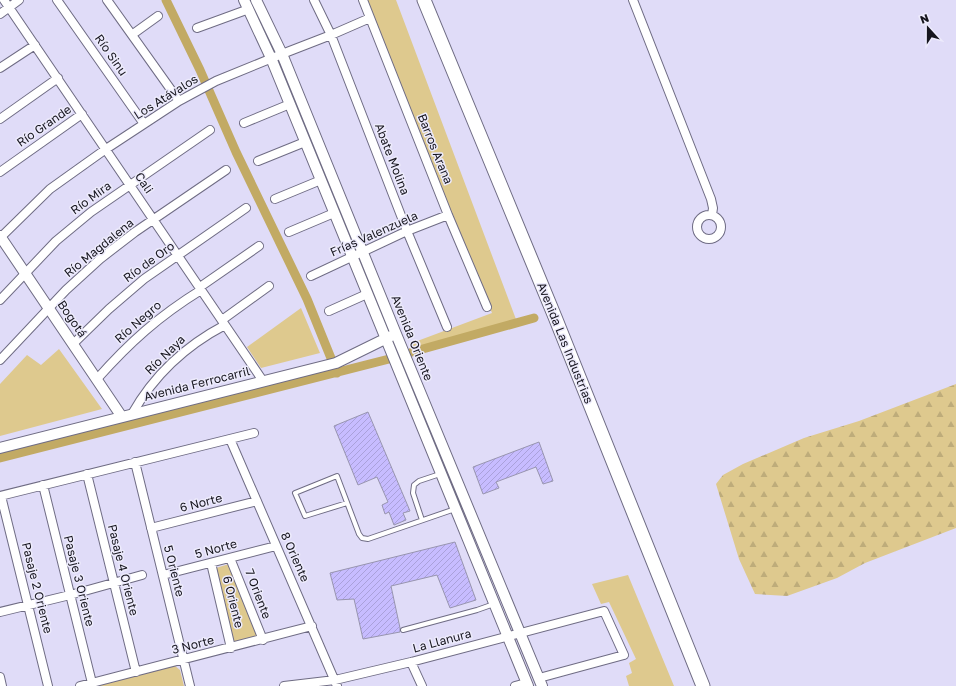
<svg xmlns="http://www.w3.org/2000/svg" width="956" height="686" font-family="'Golos Text',sans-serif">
	<defs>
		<pattern id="forest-firs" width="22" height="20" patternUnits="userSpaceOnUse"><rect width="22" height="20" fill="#dec98e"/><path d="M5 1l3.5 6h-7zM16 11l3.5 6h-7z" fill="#beac7a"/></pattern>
		<pattern id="building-hatch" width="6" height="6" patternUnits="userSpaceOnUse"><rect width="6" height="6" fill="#c7bcff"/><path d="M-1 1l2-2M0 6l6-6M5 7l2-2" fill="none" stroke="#aaa1da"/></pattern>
	</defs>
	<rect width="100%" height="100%" fill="#e0dcf8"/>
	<!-- forest -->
	<path fill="url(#forest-firs)" d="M956,384V528L865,563L837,578L787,596L755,594L739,559L716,484L723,475L743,464L804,438L859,421Z"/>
	<!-- park -->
	<path fill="#dec98e" d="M367,0H396L517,322L415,351L412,343L492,313Z
		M301,308L320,353L261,368L247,347Z
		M59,349L102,409L0,436V384L27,355L41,365Z
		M229,564L257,636L234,643L216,568Z
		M628,575L674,686H629L626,676L632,673L629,663L636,659L609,602L601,604L592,584Z
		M175,666L180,670L184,686H95Z"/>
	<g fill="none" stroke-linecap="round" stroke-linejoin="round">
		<!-- canal -->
		<path stroke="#c2aa64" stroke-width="9" d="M166,0L200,70L236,152L307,299L337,373
			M412,352L534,318
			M0,458L397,357"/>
	</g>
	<!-- building -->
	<path fill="url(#building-hatch)" stroke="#9895af" d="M368,412L410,511L403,513L406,520L394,525L389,512L385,514L382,505L388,502L377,477L358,485L334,426Z
		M539,442L553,481L543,484L536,467L496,482L499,488L483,494L473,467Z
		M455,542L476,600L450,608L437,575L391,586L400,628V632L363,639L354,599L337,600L330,573Z"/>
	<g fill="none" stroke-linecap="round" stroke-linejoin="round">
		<defs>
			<path id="service" d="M347,503L305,516L295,493L337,476L359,534L362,538L368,539L455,509
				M422,520L413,493L414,485L419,481L440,474
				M403,630L477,610L494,604"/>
			<path id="minor" d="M4,0L263,381
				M57,0L144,124
				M107,0L179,101
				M314,0L331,35L407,231L447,327
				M363,0L448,215L487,307
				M633,0L711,199L713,208L712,215
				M0,14L19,0
				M197,28L249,9
				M133,34L158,16
				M0,68L35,45
				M0,119L58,78
				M244,123L290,104
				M258,161L305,142
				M0,172L82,114
				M275,199L321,180
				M697 227a12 12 0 1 1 24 0a12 12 0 1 1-24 0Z
				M289,232L334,213
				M0,238L50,189L106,149L179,101L216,81L282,54L331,35L370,18
				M311,276L407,231L448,215
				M200,287L259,246
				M0,300L56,241L91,212L210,130
				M329,311L367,294
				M222,320L269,286
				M73,344L109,309L144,279L246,208
				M0,360L66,290L100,259L135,232L226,170
				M97,379C130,342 159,316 201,290
				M132,414C154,375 185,346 225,325
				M230,439L337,686
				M135,462L190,686
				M87,474L136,672
				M43,485L92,683
				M0,496L254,433
				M1,496L48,686
				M151,528L257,501
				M230,558L263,640
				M211,563L231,648
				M163,575L276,546
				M0,612L70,595L142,575
				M411,662L422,686
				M0,677L2,686
				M80,686L312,626
				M284,686L335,680L411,662L604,611L624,655L539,678
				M515,686L526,683"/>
			<path id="tertiary" d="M244,0L271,58L528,686
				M256,0L282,54L396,334L542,686
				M0,236L122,417
				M0,448L336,363L391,336"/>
			<path id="primary" d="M424,0L555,317L703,686"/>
		</defs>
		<!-- service casing -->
		<use href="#service" stroke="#6f6c84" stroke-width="6"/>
		<!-- minor casing -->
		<use href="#minor" stroke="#6f6c84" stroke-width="10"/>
		<!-- tertiary casing -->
		<use href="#tertiary" stroke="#6f6c84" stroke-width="12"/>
		<!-- primary casing -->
		<use href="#primary" stroke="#6f6c84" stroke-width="15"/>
		<!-- service -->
		<use href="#service" stroke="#fff" stroke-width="4"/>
		<!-- minor -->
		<use href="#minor" stroke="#fff" stroke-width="8"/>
		<!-- tertiary -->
		<use href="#tertiary" stroke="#fff" stroke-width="10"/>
		<!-- primary -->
		<use href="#primary" stroke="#fff" stroke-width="13"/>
	</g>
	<g text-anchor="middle" stroke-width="3" stroke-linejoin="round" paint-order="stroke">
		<!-- street labels -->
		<g font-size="12" fill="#16151e" stroke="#edebfc">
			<text transform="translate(111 55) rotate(55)" y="4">Río Sinu</text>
			<text transform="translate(166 97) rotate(-32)" y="4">Los Atávalos</text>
			<text transform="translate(44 126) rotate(-35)" y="4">Río Grande</text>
			<text transform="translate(435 149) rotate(68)" y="4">Barros Arana</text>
			<text transform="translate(392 159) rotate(69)" y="4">Abate Molina</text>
			<text transform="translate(144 183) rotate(56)" y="4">Cali</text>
			<text transform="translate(91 198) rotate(-36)" y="4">Río Mira</text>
			<text transform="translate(374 234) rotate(-24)" y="4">Frías Valenzuela</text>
			<text transform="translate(99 248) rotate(-39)" y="4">Río Magdalena</text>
			<text transform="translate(149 262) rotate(-36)" y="4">Río de Oro</text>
			<text transform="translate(72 319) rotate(56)" y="4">Bogotá</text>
			<text transform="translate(138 322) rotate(-41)" y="4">Río Negro</text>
			<text transform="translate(412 338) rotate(68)" y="4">Avenida Oriente</text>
			<text transform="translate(565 343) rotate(68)" y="4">Avenida Las Industrias</text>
			<text transform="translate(165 355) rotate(-44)" y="4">Río Naya</text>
			<text transform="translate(197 384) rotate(-14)" y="4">Avenida Ferrocarril</text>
			<text transform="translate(201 503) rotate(-14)" y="4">6 Norte</text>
			<text transform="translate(216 549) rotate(-15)" y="4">5 Norte</text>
			<text transform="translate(295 557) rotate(66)" y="4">8 Oriente</text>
			<text transform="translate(123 570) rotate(76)" y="4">Pasaje 4 Oriente</text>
			<text transform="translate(174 571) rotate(76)" y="4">5 Oriente</text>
			<text transform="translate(79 581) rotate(76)" y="4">Pasaje 3 Oriente</text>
			<text transform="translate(37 588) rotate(76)" y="4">Pasaje 2 Oriente</text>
			<text transform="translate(258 594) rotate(69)" y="4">7 Oriente</text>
			<text transform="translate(233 602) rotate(76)" y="4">6 Oriente</text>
			<text transform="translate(442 641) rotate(-15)" y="4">La Llanura</text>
			<text transform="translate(193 645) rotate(-14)" y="4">3 Norte</text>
		</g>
	</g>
	<!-- north arrow -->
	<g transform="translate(928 28) rotate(339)" stroke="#edebfc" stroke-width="3" paint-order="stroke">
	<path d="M0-3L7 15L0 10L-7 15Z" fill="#16151e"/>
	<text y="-6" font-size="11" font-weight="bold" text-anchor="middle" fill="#16151e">N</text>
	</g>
</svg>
